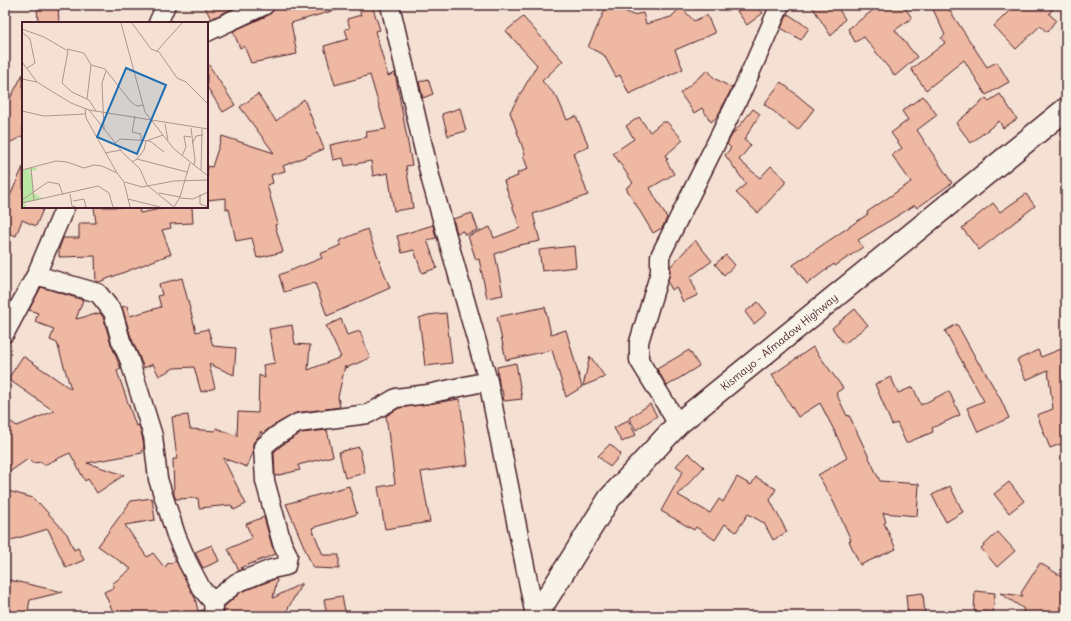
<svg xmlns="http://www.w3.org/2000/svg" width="1071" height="621" font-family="Delius,sans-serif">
	<rect width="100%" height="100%" fill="#f4e1d3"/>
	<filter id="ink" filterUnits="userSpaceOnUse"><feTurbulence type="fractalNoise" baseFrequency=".025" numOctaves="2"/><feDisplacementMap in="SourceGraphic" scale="8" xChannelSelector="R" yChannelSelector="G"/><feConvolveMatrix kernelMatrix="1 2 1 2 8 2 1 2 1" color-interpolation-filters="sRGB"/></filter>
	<g filter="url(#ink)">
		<!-- building -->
		<path fill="#eeb8a2" stroke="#4a1f2b" d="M37,5H58L59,23H38Z
			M204,5H240L211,19Z
			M281,5H339V9L291,23L297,54L251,63L244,46L240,48L233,31L269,15L273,11L275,6Z
			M358,5H372L380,30L375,31L388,76L395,73L412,165L406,166L413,208L394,211L388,173L373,176L371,161L345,166L343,158L333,160L330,145L367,137L366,132L386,129L370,75L335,85L324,46L348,39L345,29L350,28L347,19L361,15Z
			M607,5H612L633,15L643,13L646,24L671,17L681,7L694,21L707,15L715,33L675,50L683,69L629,94L620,75L616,77L604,55L588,47Z
			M745,5H756L763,13L747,25L737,11Z
			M811,5H836L845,19L831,36Z
			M880,5H903L912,18L895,30L917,57L895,76L864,37L855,42L848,29Z
			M931,5H946L987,67L997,62L1009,82L986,95L964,60L926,90L911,69L945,43L941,38L945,35Z
			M1015,5H1056L1049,14L1056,20L1047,32L1040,26L1016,49L994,26Z
			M788,14L809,28L801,40L781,28Z
			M523,17L563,61L542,81L557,97L567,120L576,116L589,147L573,153L588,195L533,214L540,241L515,246L495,254L503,295L487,298L479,259L476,260L468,236L490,227L494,238L520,228L504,181L518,176L517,173L528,169L523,155L525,154L510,112L537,65L506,31Z
			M207,62L235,105L223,112L207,87Z
			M708,70L714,78L732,88L717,117L711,122L702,108L694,113L680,93Z
			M23,74V136L5,145V108Z
			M428,79L433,94L423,98L419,82Z
			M781,82L814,109L798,130L764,104Z
			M258,94L276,121L304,99L324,149L283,166L285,171L271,175L273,183L267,185L278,224L275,225L283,252L257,258L252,238L236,241L229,209H226V198L207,200V166L212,167L222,136L274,153L240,107Z
			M1000,94L1017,119L1003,128L999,121L971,143L956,123L986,98L989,101Z
			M923,96L937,115L917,130L952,183L917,208L915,205L858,240L863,247L835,266L834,264L807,284L793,265L868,214L867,212L911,182L892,155L902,148L891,133L908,120L902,111Z
			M460,108L466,131L448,136L442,114Z
			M753,109L760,114L744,140L751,145L739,160L760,178L771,166L787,181L758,213L736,193L746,184L725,155L731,148L727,144L732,135Z
			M639,117L650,132L662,122H667L683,140L665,156L668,159L666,160L674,174L650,188L667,218L662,228L653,233L626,188L633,183L613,153L634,139L626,126Z
			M23,167V207H44L36,226L22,220L16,236L5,232V207Z
			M1026,194L1035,206L979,250L962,228L993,203L1000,212Z
			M94,207H139L140,213L171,207H192L193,223L170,224L171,228L162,230L171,254L99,282H96L95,256L59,257V249L63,238H79V223H96Z
			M472,213L478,230L465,235L463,231L457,233L453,219Z
			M433,225L436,238L427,240L437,268L422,273L414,250L402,253L397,236Z
			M367,229L390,288L327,316L315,283L284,292L279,275L322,258L320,254L341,245L339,241Z
			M695,240L712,261L690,277L698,295L683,302L676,287L672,290L668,282L670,267Z
			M574,246L576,267L542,271L539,250Z
			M726,255L735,265L724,275L715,264Z
			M182,278L196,332L208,329L213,346L236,348L234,375L209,364L215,388L201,392L194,367L174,368L159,376L153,364L144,368L131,337L122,307L127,306L130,316L161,307L158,296L162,295L159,284Z
			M41,287L83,300L76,319L100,313L103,317L111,344L121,369L117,371L136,426L139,425L142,436L144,446L142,453L87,463L124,475L97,493L88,479L85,481L70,453L44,465L42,462L32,463L28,459L5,475V418L17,426L54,411L8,379L23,356L71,389L57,343L50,340L54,329L35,322L38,313L29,310Z
			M758,302L767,313L754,324L745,312Z
			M545,307L551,334L566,330L582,387L566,397L552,350L506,360L497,317Z
			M855,309L868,325L844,344L832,328Z
			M446,313L452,363L425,366L419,318L428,315Z
			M341,319L347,335L360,331L370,358L346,368L345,366L338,397L340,407L296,413L271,427L262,434L261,431L258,437L253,443V452L247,467L223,458L246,504L234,510L231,505L199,508L198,498L176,499L174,495L173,459H177L172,417L188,415L190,429L215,431L216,428L237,436L238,412L258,413L259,375L265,378L263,365L275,363L269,329L292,325L295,344L310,345L308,370L341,357L326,326Z
			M957,324L979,364L980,363L1001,400L1009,418L978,432L967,408L984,401L945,331Z
			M813,347L843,388L836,393L847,416L849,415L880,481L919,484L917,516L883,513L886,522L884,523L896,549L860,565L849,541L851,540L833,501L818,475L847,458L835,432L820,403L798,417L772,375Z
			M1066,347V442L1050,448L1037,415L1053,409L1048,370L1026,380L1017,360L1038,350L1041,357Z
			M689,350L699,366L667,386L657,369Z
			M590,356L605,377L583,386Z
			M516,363L522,399L504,401L502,390H500L497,367Z
			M891,377L898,393L913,387L921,405L949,391L960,415L932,428L933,432L906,443L897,423L892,425L875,384Z
			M460,399L468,465L421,472L430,522L385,529L378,487L395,484L386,416L399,408Z
			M650,404L657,416L636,430L629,418Z
			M628,420L636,435L622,442L614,428Z
			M327,430L333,456L298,465L300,470L275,476L274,452L282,445L301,433Z
			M610,444L621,454L610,467L598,456Z
			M359,447L365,473L345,478L339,452Z
			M688,453L704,467L678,495L710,513L719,499L723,502L737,477L751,485L756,477L776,489L770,500L787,532L773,540L764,523L748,514L736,532L725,524L715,540L696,527L694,530L661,511L683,471L676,466Z
			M1009,482L1024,501L1009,513L994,494Z
			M349,486L357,514L312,528L323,555H339V569L313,568L286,504Z
			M950,486L963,512L946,522L932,495Z
			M5,490L33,498L38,504L39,503L67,534L74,550L78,548L84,560L66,568L48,529L5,542Z
			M152,498L155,520L125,525L147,557L153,553L165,568L167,564L176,561L195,598L198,611L203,610V616H115L104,592L115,587L112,584L131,569L98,546L131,501Z
			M264,517L272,546L276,554L240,568L243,569L239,571L228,549L252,538L246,524Z
			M998,532L1015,551L997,567L981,548Z
			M212,545L219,561L203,568L195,552Z
			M1040,563L1066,579V606L1060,616H1021L1024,609L1000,593L1023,596L1021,593Z
			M5,579L63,592L30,600L27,616H5Z
			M275,579L277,580L273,598L302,583L285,614L278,616H224V607L241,592Z
			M975,591L995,593L993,613L974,611Z
			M923,593L925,616H908L906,595Z
			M342,596L346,616H327L324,599Z"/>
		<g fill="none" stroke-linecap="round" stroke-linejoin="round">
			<defs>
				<path id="street" d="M390,5L431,180L488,381L535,616
					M158,23L166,5
					M207,32L265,5
					M36,275L98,293L113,312L121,341L129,359L153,436L158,479L176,535L187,561L201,588L213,602L214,616
					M5,333L36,275L65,207
					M678,424L639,360V342L660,272V256L743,89L780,5
					M213,602L236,583L272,569L286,566L288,555L282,543L265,481L263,447L276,436L298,423L368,414L396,398L428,394L488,381"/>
				<path id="primary" d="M536,616L609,499L678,424L1066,109"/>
			</defs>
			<!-- street casing -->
			<use href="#street" stroke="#4a1f2b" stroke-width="21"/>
			<!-- primary casing -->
			<use href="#primary" stroke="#4a1f2b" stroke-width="25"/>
			<!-- street -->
			<use href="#street" stroke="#f7f3e8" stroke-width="18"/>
			<!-- primary -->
			<use href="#primary" stroke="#f7f3e8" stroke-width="22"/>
		</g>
	</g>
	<g text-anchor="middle" stroke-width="3" stroke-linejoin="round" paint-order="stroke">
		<!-- street labels -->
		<g font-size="11" fill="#4a1f2b" stroke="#f7f3e8">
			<text transform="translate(779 342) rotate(-39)" y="4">Kismayo - Afmadow Highway</text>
		</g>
	</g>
	<!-- overview -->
	<g transform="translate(22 22)">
		<rect width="186" height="186" fill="#f4e1d3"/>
		<path d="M14,145L15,148L7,149V151H10L12,171L21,177L3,181L4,185H0V148Z" fill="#b9e6a3"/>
		<path fill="none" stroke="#b09390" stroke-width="1" d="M99,1L123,90L152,127L186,154M110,1L129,27L137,30L155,56L164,60L186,82M0,7L22,15L46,29L40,61L50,70L67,78L74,89M0,10L8,17L13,41L5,46M45,27L62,31L69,43L83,47L109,80L115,84L121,83M135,29L160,1M0,40L15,60M0,57L15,60L49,81L67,88L186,107M65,77L69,43M63,86L64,96L95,151M67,88L102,132L118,147L125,163L152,185M0,89L22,94L63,92M113,94L110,110L119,112V118M143,102L146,118M169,106L173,138L172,143M82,108L80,61L84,49M93,121L98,117L128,119L142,130M170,122L174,114L181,113M83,131L99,128M160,134L164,125L162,114L169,115M115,137L122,128L124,119L141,113M110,140L115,137L165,150M9,146L12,179M0,148L34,139L45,140L62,146L72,143L80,144L95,151L102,160L108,185M179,148L180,107M103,160L120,165L152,159L186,158M137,171L158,175M48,172L50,184L54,185M178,172V182L186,185M158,176L171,177L186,170M106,177L138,185M51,179L62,177L64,185M0,181L76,164L87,171L91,185M1,181L0,178L26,160L37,162L41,173M152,185L158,175L168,141"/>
		<path fill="#1f6fb2" fill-opacity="0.15" stroke="#1f6fb2" stroke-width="2" d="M104,46L144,63L115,132L75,115Z"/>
		<rect width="186" height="186" fill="none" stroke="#4a1f2b" stroke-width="2"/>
	</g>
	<!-- margin -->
	<rect width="1071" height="621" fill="none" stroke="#f7f3e8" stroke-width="20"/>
	<rect x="10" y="10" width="1051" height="601" fill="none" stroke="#4a1f2b" stroke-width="1.5" filter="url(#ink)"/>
</svg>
